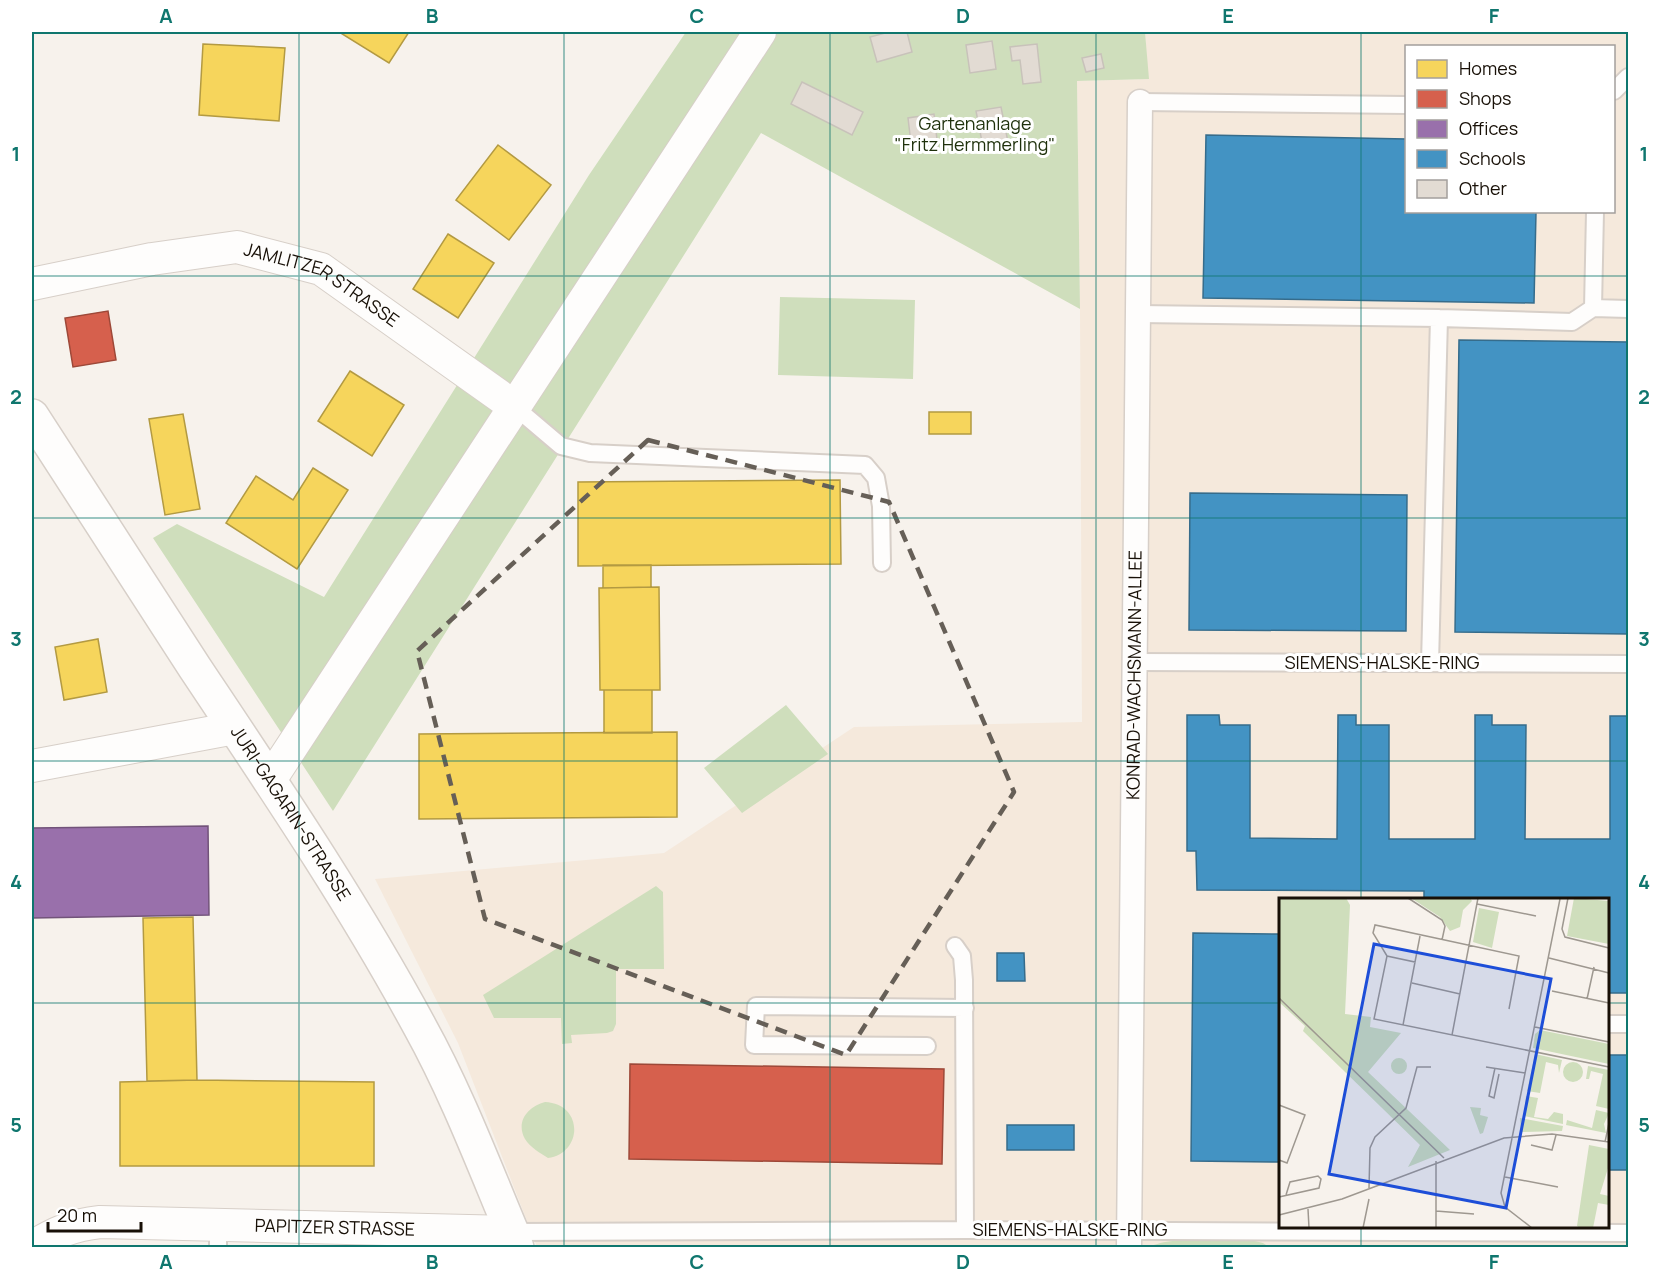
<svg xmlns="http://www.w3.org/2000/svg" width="1660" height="1279" font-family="Manrope,sans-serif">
	<rect width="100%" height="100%" fill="#f7f2ec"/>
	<!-- built -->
	<path fill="#f5e9dc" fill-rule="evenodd" d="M1145,32H1628V1247H537L458,1043L375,879L664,853L854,727L1082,722L1080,309L1077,81L1148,79ZM1406,46H1614V212H1406ZM1280,900H1608V1226H1280Z"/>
	<!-- green -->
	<path fill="#cfdebc" d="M686,32H1145L1149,79L1077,81L1080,309L761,133L333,811L153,538L177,524L324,597L589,175Z
		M780,297L915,300L913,379L778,375Z
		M786,705L828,754L742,813L704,768Z
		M656,886L663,892L664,969H616V1024L613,1031L607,1033L571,1035L572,1043L562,1044L561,1018H494L483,995Z
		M545,1102C584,1104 583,1153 548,1158C540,1153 530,1147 525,1139C515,1121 529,1106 545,1102Z
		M1251,1240L1263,1243L1269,1247H1150C1169,1236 1226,1240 1251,1240Z"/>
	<!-- homes -->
	<path fill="#f6d55c" stroke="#b39a42" stroke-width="1.5" d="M339,32H409L389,63Z
		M203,44L285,48L279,121L199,115Z
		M498,145L551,185L509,240L456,200Z
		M448,234L494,263L458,318L413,289Z
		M350,371L404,405L372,456L318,421Z
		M929,412H971V434H929Z
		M183,414L200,509L165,515L149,419Z
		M313,468L348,490L297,569L226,523L256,476L293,500Z
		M840,480L841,564L578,566V482Z
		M603,565H651V587L603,588Z
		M659,587L660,690H600L599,588Z
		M98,639L107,692L64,700L55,647Z
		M604,690H652V733H604Z
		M677,732V817L419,819V734Z
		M193,917L197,1080L147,1081L143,918Z
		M197,1080L374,1082V1166H120V1082Z"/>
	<!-- shops -->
	<path fill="#d6604d" stroke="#9d4838" stroke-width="1.5" d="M108,311L116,360L73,367L65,318Z
		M630,1064L944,1069L942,1164L629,1159Z"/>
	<!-- offices -->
	<path fill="#9970ab" stroke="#72537a" stroke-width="1.5" d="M208,826L209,915L32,918V828Z"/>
	<!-- schools -->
	<path fill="#4393c3" stroke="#366c8b" stroke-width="1.5" d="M1206,135L1406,139V212H1536L1534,303L1203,298Z
		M1459,340L1628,342V634L1455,632Z
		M1190,493L1407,495L1406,631L1189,630Z
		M1187,715H1219L1220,725H1250V838L1337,839L1338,715H1356V725H1389V839H1475V715H1492V725H1526L1525,839H1610V716H1628V993H1608V900H1424V891L1197,890L1196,851H1187Z
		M1193,933L1280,934V1162L1191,1161Z
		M997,953H1024L1025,981H997Z
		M1608,1055H1628V1170H1608Z
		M1007,1125H1074V1150H1007Z"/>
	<!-- building -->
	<path fill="#e2dbd3" stroke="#c8c2ba" stroke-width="1.5" d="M889,32H907L912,52L877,62L870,37Z
		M992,41L996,69L970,73L966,45Z
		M1037,44L1041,82L1023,84L1020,60L1012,61L1010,47Z
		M1101,54L1104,68L1086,72L1082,58Z
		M802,82L863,112L852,135L791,104Z
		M1001,107L1008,142L983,147L976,111Z
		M934,114L938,148L912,152L908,118Z"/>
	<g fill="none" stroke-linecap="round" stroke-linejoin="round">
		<defs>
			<path id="service" d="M1614,91L1628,77
				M1140,102L1406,105
				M1595,212L1593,308L1628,309
				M1139,314L1439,318L1572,322L1593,308
				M515,407L561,446L590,453L865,465L876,478L881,506L882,563
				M1135,662L1628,664
				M1430,663L1439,318
				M955,946L962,956L964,980L965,1230
				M1608,1024H1628
				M927,1046L754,1045L756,1006L965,1008
				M512,1232L965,1230L1628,1233
				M218,1248V1225"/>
			<g id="pedestrian">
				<path id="s1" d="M1129,1248L1140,102"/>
			</g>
			<g id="minor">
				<path id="s2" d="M32,284L152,259L237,247L321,269L515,407"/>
				<path d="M32,766L235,728"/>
				<path d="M270,780L760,32"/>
				<path id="s3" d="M32,1247C55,1233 72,1225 100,1222L512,1232"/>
			</g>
			<g id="tertiary">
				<path id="s4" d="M32,416C86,500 140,584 195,668C273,785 353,903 420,1027C456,1092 483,1163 512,1232L517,1248"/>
			</g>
		</defs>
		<!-- service casing -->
		<use href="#service" stroke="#d7cfc8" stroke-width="20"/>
		<!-- pedestrian casing -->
		<use href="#pedestrian" stroke="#d7cfc8" stroke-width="27"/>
		<!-- minor casing -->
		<use href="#minor" stroke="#d7cfc8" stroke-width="34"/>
		<!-- tertiary casing -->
		<use href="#tertiary" stroke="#d7cfc8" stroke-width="36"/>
		<!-- service -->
		<use href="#service" stroke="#fefdfc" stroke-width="16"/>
		<!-- pedestrian -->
		<use href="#pedestrian" stroke="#fefdfc" stroke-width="24"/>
		<!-- minor -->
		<use href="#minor" stroke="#fefdfc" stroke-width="32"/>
		<!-- tertiary -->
		<use href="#tertiary" stroke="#fefdfc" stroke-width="33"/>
	</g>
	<!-- marked area -->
	<path fill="none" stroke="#665f57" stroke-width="4.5" stroke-dasharray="12 8" stroke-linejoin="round" d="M648,440L889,502L1014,792L846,1055L485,919L417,651Z"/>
	<!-- grid -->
	<path fill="none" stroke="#0f766e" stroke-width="1.5" stroke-opacity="0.55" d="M299,32V1248M564,32V1248M830,32V1248M1096,32V1248M1361,32V900M32,276H1628M32,518H1628M32,761H1628M32,1003H1280M1608,1003H1628M1361,1226V1248"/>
	<g text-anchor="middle" stroke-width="6" stroke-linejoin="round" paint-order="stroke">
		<!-- park labels -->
		<g font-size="18" fill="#1e300b" stroke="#fff">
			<text x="975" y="130">Gartenanlage<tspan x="975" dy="21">"Fritz Hermmerling"</tspan></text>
		</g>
		<!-- street labels -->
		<g font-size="18" fill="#181007" stroke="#fff">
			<text dy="6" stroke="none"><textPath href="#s2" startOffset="302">JAMLITZER STRASSE</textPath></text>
			<text x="1382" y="669">SIEMENS-HALSKE-RING</text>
			<text dy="6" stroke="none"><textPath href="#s1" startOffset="573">KONRAD-WACHSMANN-ALLEE</textPath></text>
			<text dy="6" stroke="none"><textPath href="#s4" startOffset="474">JURI-GAGARIN-STRASSE</textPath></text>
			<text dy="6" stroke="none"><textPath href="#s3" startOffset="308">PAPITZER STRASSE</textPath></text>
			<text x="1070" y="1236">SIEMENS-HALSKE-RING</text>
		</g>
	</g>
	<!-- overview -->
	<g transform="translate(1279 898)">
		<rect width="330" height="330" fill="#f7f2ec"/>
		<path d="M0,0H67L71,7L66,116L92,119L91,129L122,135L89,174L171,252L129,269L141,247L24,133L26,128L0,104ZM132,0H191L193,3L184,12L181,29L171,33L161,19ZM295,0L330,3V46L288,38ZM200,10L220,14L213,50L194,44ZM261,132L330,146V166L254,150L256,136ZM256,156L283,162L280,175L279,167L267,164L261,195L248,193ZM112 168a8 8 0 1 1 16 0a8 8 0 1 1-16 0ZM284 174a10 10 0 1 1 20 0a10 10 0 1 1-20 0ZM309,168L330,172V211L317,208L324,176L312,173L310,181H307ZM247,198L259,200L255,219L269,221L275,214L284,216V226L245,218ZM191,209L202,210L201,217L209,219L204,235L201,236ZM317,212L330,215L325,226L327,235L287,227L288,222L313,230ZM241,220L284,228L283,233L242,234ZM310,247L330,251V267L321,296L330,298V307L319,305L314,330H301L298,328Z" fill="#cfdebc"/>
		<path fill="none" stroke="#9e9890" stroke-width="1.5" d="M129,0L163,22L166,28L163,42M289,0L283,31L286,39L330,50M198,6L257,18M141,38L136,64L108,58L94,35L96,27L240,58L230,111M108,58L95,121L330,169M270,60L330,75M133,85L181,96M273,93L330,105M0,100L165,260M308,101L315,69M124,127L136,64M256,129L330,144M173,137L199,0M207,169L246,175M216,170L210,198L215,200L220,176M0,207L26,217L8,265L0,262M326,244L330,225M252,247L273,252L277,237M226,279L279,289M90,290L91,250L96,239L127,210L138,169H152M0,299L40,290L42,281L39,278L11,284L7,297M29,311L30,330M157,313L195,316M0,317L63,301L225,240L273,236L330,244M84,330L90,301M157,330V263M253,330L226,309L222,295L281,1"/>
		<path fill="#1d4ed8" fill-opacity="0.15" stroke="#1d4ed8" stroke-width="3" d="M95,46L272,81L227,310L50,276Z"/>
		<rect width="330" height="330" fill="none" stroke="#181007" stroke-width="3"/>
	</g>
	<!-- border -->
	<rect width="1660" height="1279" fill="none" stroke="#ffffff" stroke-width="66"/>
	<!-- legend -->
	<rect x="1405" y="45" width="210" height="168" fill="#ffffff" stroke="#a39f9c" stroke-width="1.5"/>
	<rect x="1417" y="60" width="30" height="18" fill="#f6d55c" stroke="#a39f9c" stroke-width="1.5"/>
	<text x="1459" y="75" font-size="18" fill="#181007">Homes</text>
	<rect x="1417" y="90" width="30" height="18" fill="#d6604d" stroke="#a39f9c" stroke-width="1.5"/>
	<text x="1459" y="105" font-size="18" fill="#181007">Shops</text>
	<rect x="1417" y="120" width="30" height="18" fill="#9970ab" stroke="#a39f9c" stroke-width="1.5"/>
	<text x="1459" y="135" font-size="18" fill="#181007">Offices</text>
	<rect x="1417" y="150" width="30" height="18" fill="#4393c3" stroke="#a39f9c" stroke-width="1.5"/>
	<text x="1459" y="165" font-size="18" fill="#181007">Schools</text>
	<rect x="1417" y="180" width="30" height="18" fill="#e2dbd3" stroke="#a39f9c" stroke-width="1.5"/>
	<text x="1459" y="195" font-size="18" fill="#181007">Other</text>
	<!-- scale -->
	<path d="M48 1222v9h93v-9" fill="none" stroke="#181007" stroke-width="3"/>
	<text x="57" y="1222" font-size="18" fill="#181007" stroke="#ffffff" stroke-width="4.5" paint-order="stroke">20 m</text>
	<rect x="33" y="33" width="1594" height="1213" fill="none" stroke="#0f766e" stroke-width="2"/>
	<g font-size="20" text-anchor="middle" font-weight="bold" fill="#0f766e">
		<text x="166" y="23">A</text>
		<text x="432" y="23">B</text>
		<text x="697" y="23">C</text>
		<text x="963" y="23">D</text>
		<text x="1228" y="23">E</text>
		<text x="1494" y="23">F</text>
		<text x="16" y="161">1</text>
		<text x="1644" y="161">1</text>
		<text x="16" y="404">2</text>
		<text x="1644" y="404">2</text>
		<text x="16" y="646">3</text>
		<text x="1644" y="646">3</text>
		<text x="16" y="889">4</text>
		<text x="1644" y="889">4</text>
		<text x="16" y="1132">5</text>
		<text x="1644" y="1132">5</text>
		<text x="166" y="1269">A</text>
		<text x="432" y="1269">B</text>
		<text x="697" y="1269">C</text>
		<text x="963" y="1269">D</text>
		<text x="1228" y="1269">E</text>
		<text x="1494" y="1269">F</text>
	</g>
</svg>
